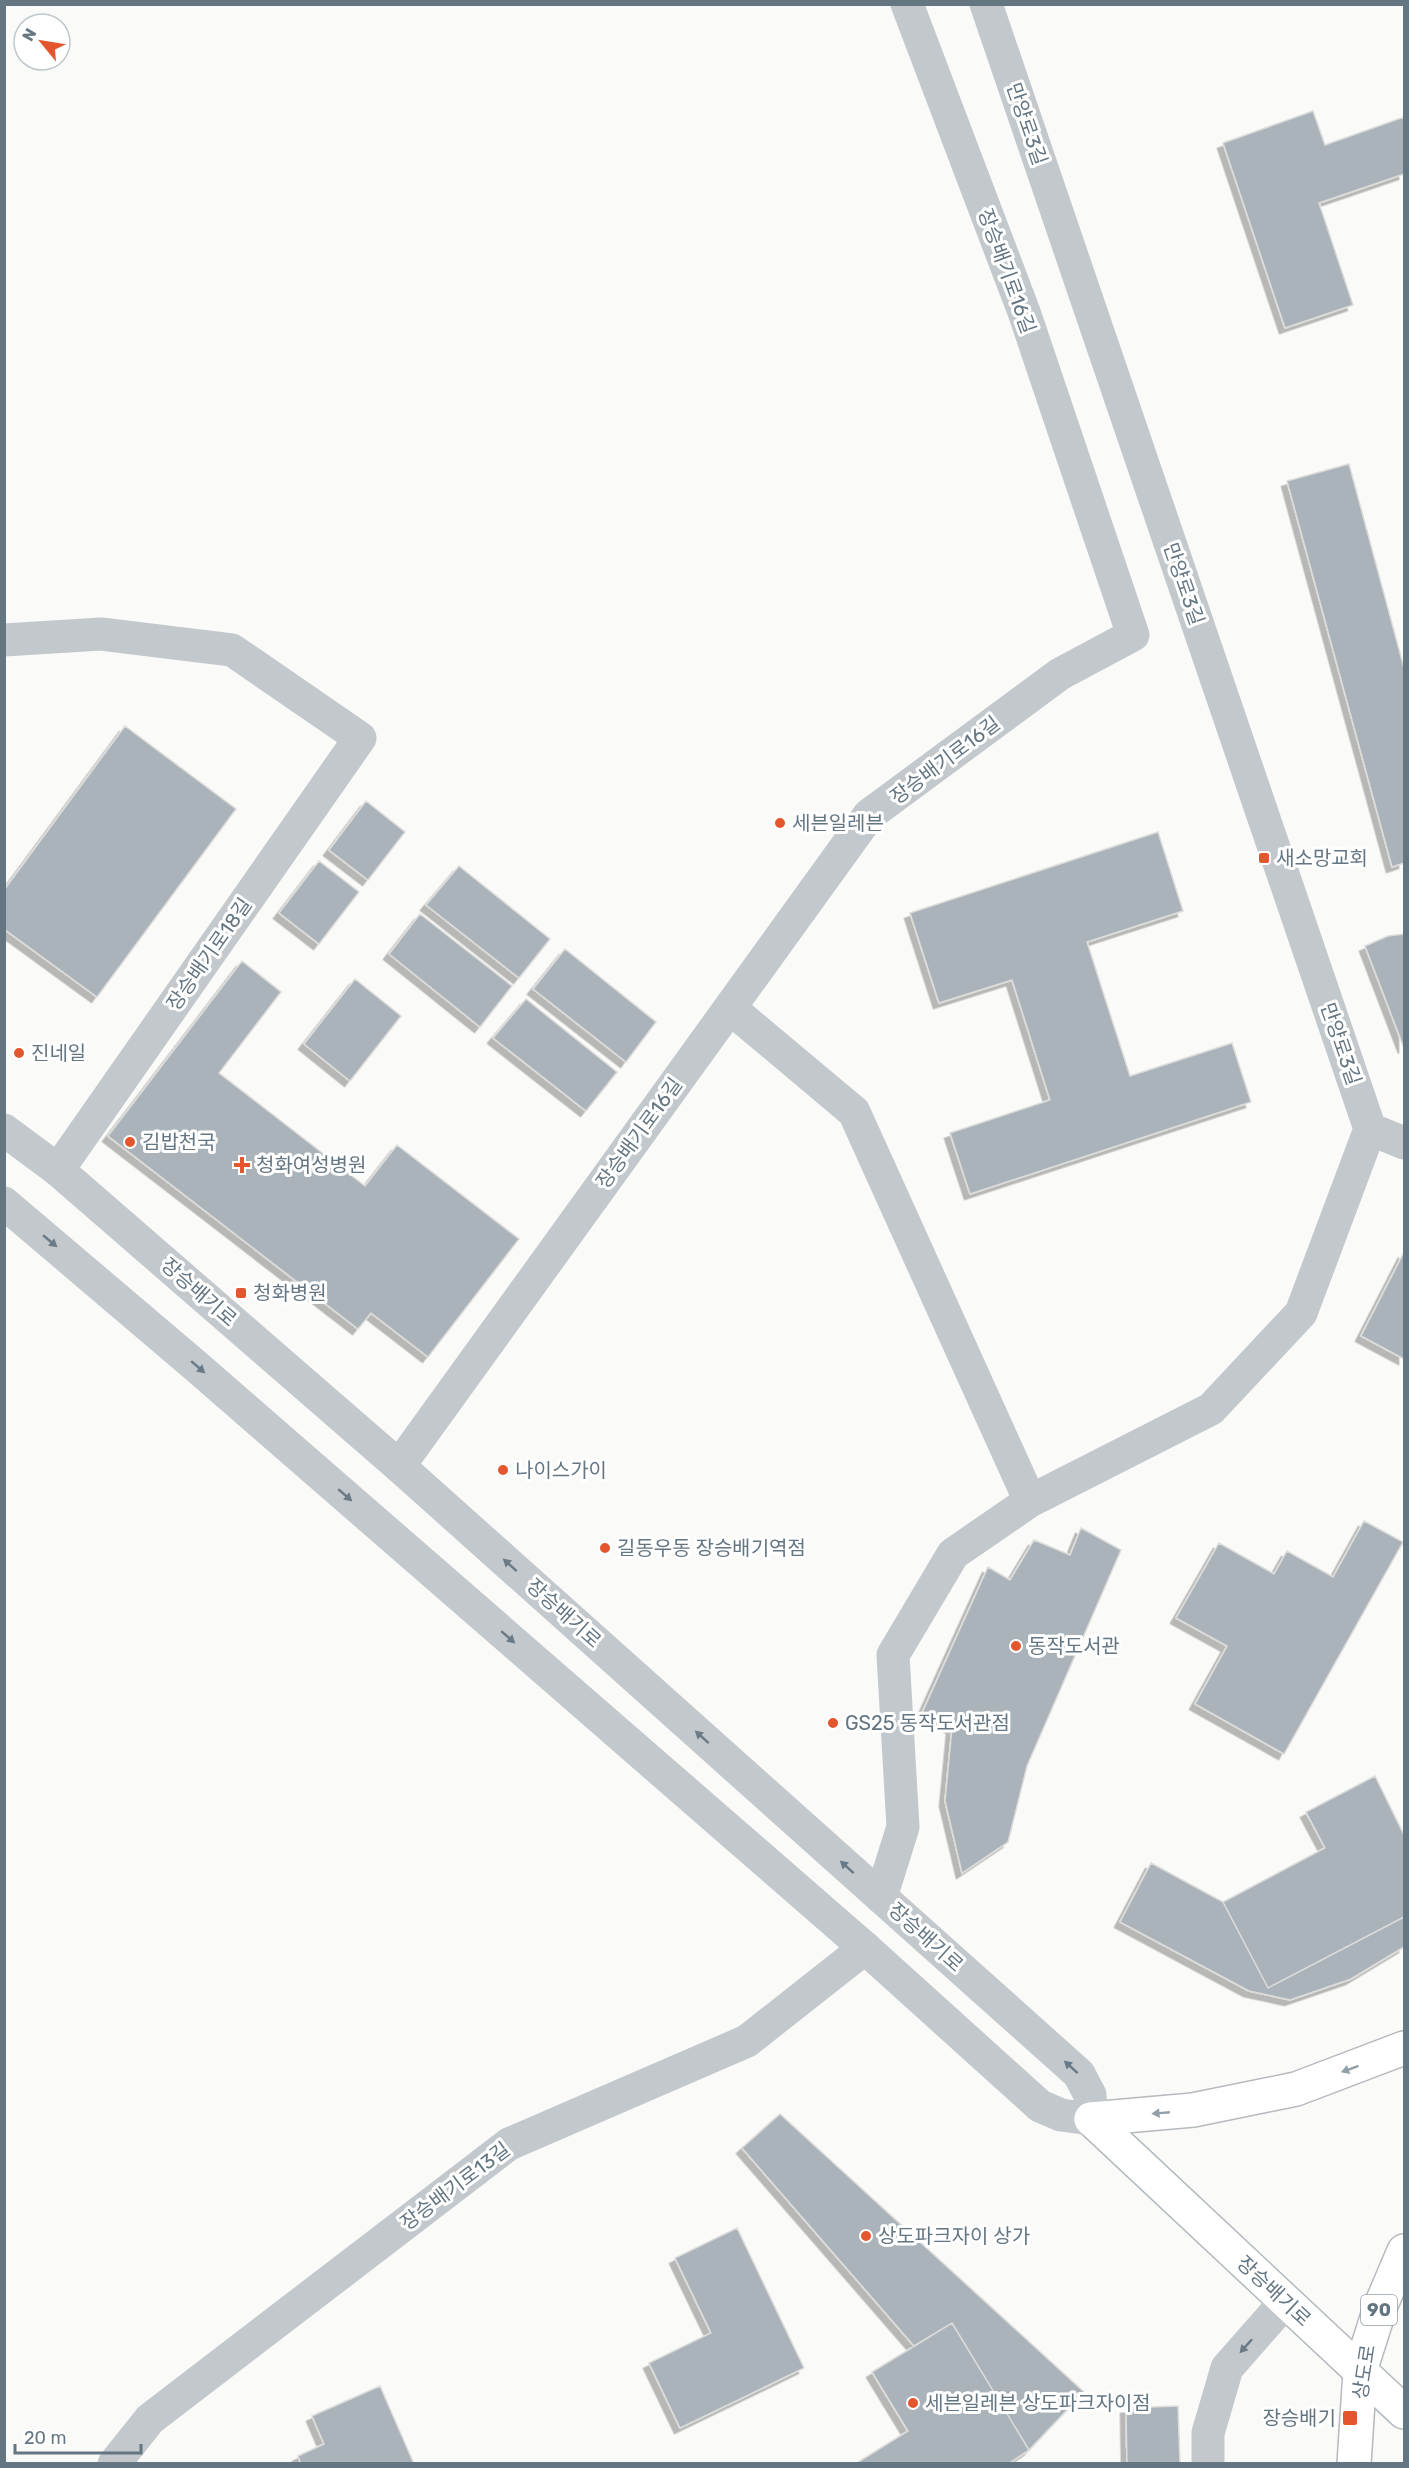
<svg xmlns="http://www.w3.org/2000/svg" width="1409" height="2468" font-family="Rubik,'Noto Sans KR',sans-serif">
	<defs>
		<filter id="shadow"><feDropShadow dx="-5.5" dy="5.5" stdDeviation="0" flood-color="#0004"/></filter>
	</defs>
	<rect width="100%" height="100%" fill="#fafaf8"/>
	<!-- building -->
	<path fill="#aab3b9" stroke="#dcdcda" stroke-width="1.5" filter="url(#shadow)" d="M1313,111L1325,145L1404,117V174L1319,203L1353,305L1285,328L1223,143Z
		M1349,464L1404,668V863L1392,867L1287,481Z
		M125,726L236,809L97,997L4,929V890Z
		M366,801L405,832L368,880L329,850Z
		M1158,832L1183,911L1087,942L1130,1076L1232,1043L1251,1102L970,1194L950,1133L1050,1100L1012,980L939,1003L910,913Z
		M319,861L359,892L319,944L279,913Z
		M459,866L550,939L519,978L426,905Z
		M420,914L512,986L480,1027L389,954Z
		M1404,934V1048L1365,946L1388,936Z
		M565,949L656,1022L626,1062L533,989Z
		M242,961L281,992L219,1073L365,1186L397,1145L519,1239L428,1357L371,1313L358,1329L108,1136Z
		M355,979L401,1016L350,1081L304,1044Z
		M526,999L617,1072L586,1111L493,1038Z
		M1404,1252V1359L1361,1336Z
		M1364,1521L1403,1542L1284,1754L1195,1704L1227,1646L1176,1618L1219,1543L1274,1574L1287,1551L1333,1577Z
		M1081,1528L1121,1550L1027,1766L1008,1842L962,1873L945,1801L952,1728L922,1713L988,1567L1010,1580L1034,1540L1070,1555Z
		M1375,1776L1404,1835V1917L1268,1988L1223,1902L1325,1848L1306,1812Z
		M1151,1863L1223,1902L1268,1988L1404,1917V1947L1351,1979L1290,2000L1249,1991L1120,1922Z
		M780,2114L1084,2392L1029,2450L952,2323L914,2346L742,2148Z
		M737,2228L804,2368L680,2428L649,2363L711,2333L675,2258Z
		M952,2323L1029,2450L1008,2464H855L908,2431L872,2372Z
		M380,2386L414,2464H301L298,2456L324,2444L312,2416Z
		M1178,2406L1180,2464H1127L1126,2408Z"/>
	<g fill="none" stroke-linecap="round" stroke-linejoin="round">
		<defs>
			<path id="secondary" d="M1091,2119L1404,2412"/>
			<path id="primary" d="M1091,2119L1193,2110L1296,2089L1404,2048
				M1354,2464L1360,2371L1381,2305L1404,2251"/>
		</defs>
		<!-- secondary casing -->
		<use href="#secondary" stroke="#b3babf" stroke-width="36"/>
		<!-- primary casing -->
		<use href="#primary" stroke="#b5babe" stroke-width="36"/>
		<!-- minor -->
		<path stroke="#c3c8cc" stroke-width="33" d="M986,4L1370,1129L1404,1143
			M4,640L101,634L232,650L360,738L58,1170
			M730,1008L854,1112L1030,1501
			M399,1466L869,815L1060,674L1133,635L1024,312L907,4
			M881,1897L903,1827L893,1655L953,1554L1030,1501L1211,1409L1301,1313L1370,1129
			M114,2464L150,2419L509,2144L747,2041L865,1948
			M1208,2464V2433L1227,2368L1285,2302"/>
		<!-- tertiary -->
		<path stroke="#c3c8cc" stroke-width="33" d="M4,1130L58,1170L399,1466L1079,2074L1090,2095L1091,2119L1061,2115L1040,2106L865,1948L197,1367L4,1203"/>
		<!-- secondary -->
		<use href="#secondary" stroke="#fff" stroke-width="33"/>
		<!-- primary -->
		<use href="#primary" stroke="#fff" stroke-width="33"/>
	</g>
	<!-- one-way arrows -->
	<defs><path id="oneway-solid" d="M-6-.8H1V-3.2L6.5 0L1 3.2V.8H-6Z" transform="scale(1.5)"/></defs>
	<g fill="#6a7a87">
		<use href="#oneway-solid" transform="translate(50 1241) rotate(40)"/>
		<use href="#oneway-solid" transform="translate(198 1367) rotate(41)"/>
		<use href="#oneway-solid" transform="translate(345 1495) rotate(41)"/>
		<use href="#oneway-solid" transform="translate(510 1565) rotate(-138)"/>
		<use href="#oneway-solid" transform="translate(508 1637) rotate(41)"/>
		<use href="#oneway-solid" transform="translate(702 1737) rotate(-138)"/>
		<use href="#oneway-solid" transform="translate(847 1867) rotate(-138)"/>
		<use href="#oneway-solid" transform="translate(1071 2067) rotate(-138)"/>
		<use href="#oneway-solid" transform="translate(1246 2346) rotate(132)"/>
	</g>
	<g fill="#939fa8">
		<use href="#oneway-solid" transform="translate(1350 2069) rotate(160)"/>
		<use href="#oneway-solid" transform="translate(1161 2113) rotate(175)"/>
	</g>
	<!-- markers -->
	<g fill="#e4572e" stroke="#fff" stroke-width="2">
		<circle cx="780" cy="823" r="6"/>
		<rect x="1258" y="852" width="12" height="12" rx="3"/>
		<circle cx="19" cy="1053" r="6"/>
		<circle cx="130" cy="1142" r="6"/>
		<path d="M239 1156h6v6h6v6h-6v6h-6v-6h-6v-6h6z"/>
		<rect x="235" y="1287" width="12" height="12" rx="3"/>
		<circle cx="503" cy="1470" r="6"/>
		<circle cx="605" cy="1548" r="6"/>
		<circle cx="1016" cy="1646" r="6"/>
		<circle cx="833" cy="1723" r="6"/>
		<circle cx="866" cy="2236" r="6"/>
		<circle cx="913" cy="2403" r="6"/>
		<rect x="1342" y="2410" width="16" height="16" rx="3"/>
	</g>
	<g text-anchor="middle" stroke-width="6" stroke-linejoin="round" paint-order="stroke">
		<!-- shield labels -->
		<rect fill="#fff" stroke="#939fa8" stroke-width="1.5" x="1361" y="2295" width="36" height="30" rx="4.5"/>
		<g font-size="18" font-weight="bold" fill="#657683">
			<text x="1379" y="2316">90</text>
		</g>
		<!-- street labels -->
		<g font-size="20" fill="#657683" stroke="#fff">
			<text transform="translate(1027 124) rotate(71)" y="7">만양로3길</text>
			<text transform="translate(1007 271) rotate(70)" y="7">장승배기로16길</text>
			<text transform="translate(1184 584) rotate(71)" y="7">만양로3길</text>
			<text transform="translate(945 760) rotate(-37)" y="7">장승배기로16길</text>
			<text transform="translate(209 954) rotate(-55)" y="7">장승배기로18길</text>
			<text transform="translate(1341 1044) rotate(71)" y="7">만양로3길</text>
			<text transform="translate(639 1133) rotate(-54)" y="7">장승배기로16길</text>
			<text transform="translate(199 1292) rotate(41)" y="7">장승배기로</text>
			<text transform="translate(564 1613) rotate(42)" y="7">장승배기로</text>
			<text transform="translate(926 1937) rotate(42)" y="7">장승배기로</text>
			<text transform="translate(455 2186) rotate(-37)" y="7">장승배기로13길</text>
			<text transform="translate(1274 2291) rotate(43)" y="7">장승배기로</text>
			<text transform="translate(1364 2372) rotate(-81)" y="7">상도로</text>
		</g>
		<!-- poi labels -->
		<g font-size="20" fill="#657683" stroke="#fff" text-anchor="start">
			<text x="792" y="830">세븐일레븐</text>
			<text x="1276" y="865">새소망교회</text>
			<text x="31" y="1060">진네일</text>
			<text x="142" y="1149">김밥천국</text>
			<text x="256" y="1172">청화여성병원</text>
			<text x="253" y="1300">청화병원</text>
			<text x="515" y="1477">나이스가이</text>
			<text x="617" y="1555">길동우동 장승배기역점</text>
			<text x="1028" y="1653">동작도서관</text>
			<text x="845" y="1730">GS25 동작도서관점</text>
			<text x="878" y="2243">상도파크자이 상가</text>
			<text x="925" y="2410">세븐일레븐 상도파크자이점</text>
			<text x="1336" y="2425" text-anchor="end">장승배기</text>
		</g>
	</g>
	<!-- border -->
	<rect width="1409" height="2468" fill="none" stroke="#657683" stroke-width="12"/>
	<!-- north arrow -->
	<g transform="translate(42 42) rotate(300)"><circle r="28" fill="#ffffff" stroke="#c1c8cd" stroke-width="1.5"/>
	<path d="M0-4.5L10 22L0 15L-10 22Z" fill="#e4572e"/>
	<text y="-9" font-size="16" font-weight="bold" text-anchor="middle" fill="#657683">N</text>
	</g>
	<!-- scale -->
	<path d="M15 2444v9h126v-9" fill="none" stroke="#657683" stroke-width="3"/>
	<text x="24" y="2444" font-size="18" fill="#657683" stroke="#ffffff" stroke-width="4.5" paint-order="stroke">20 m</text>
</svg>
